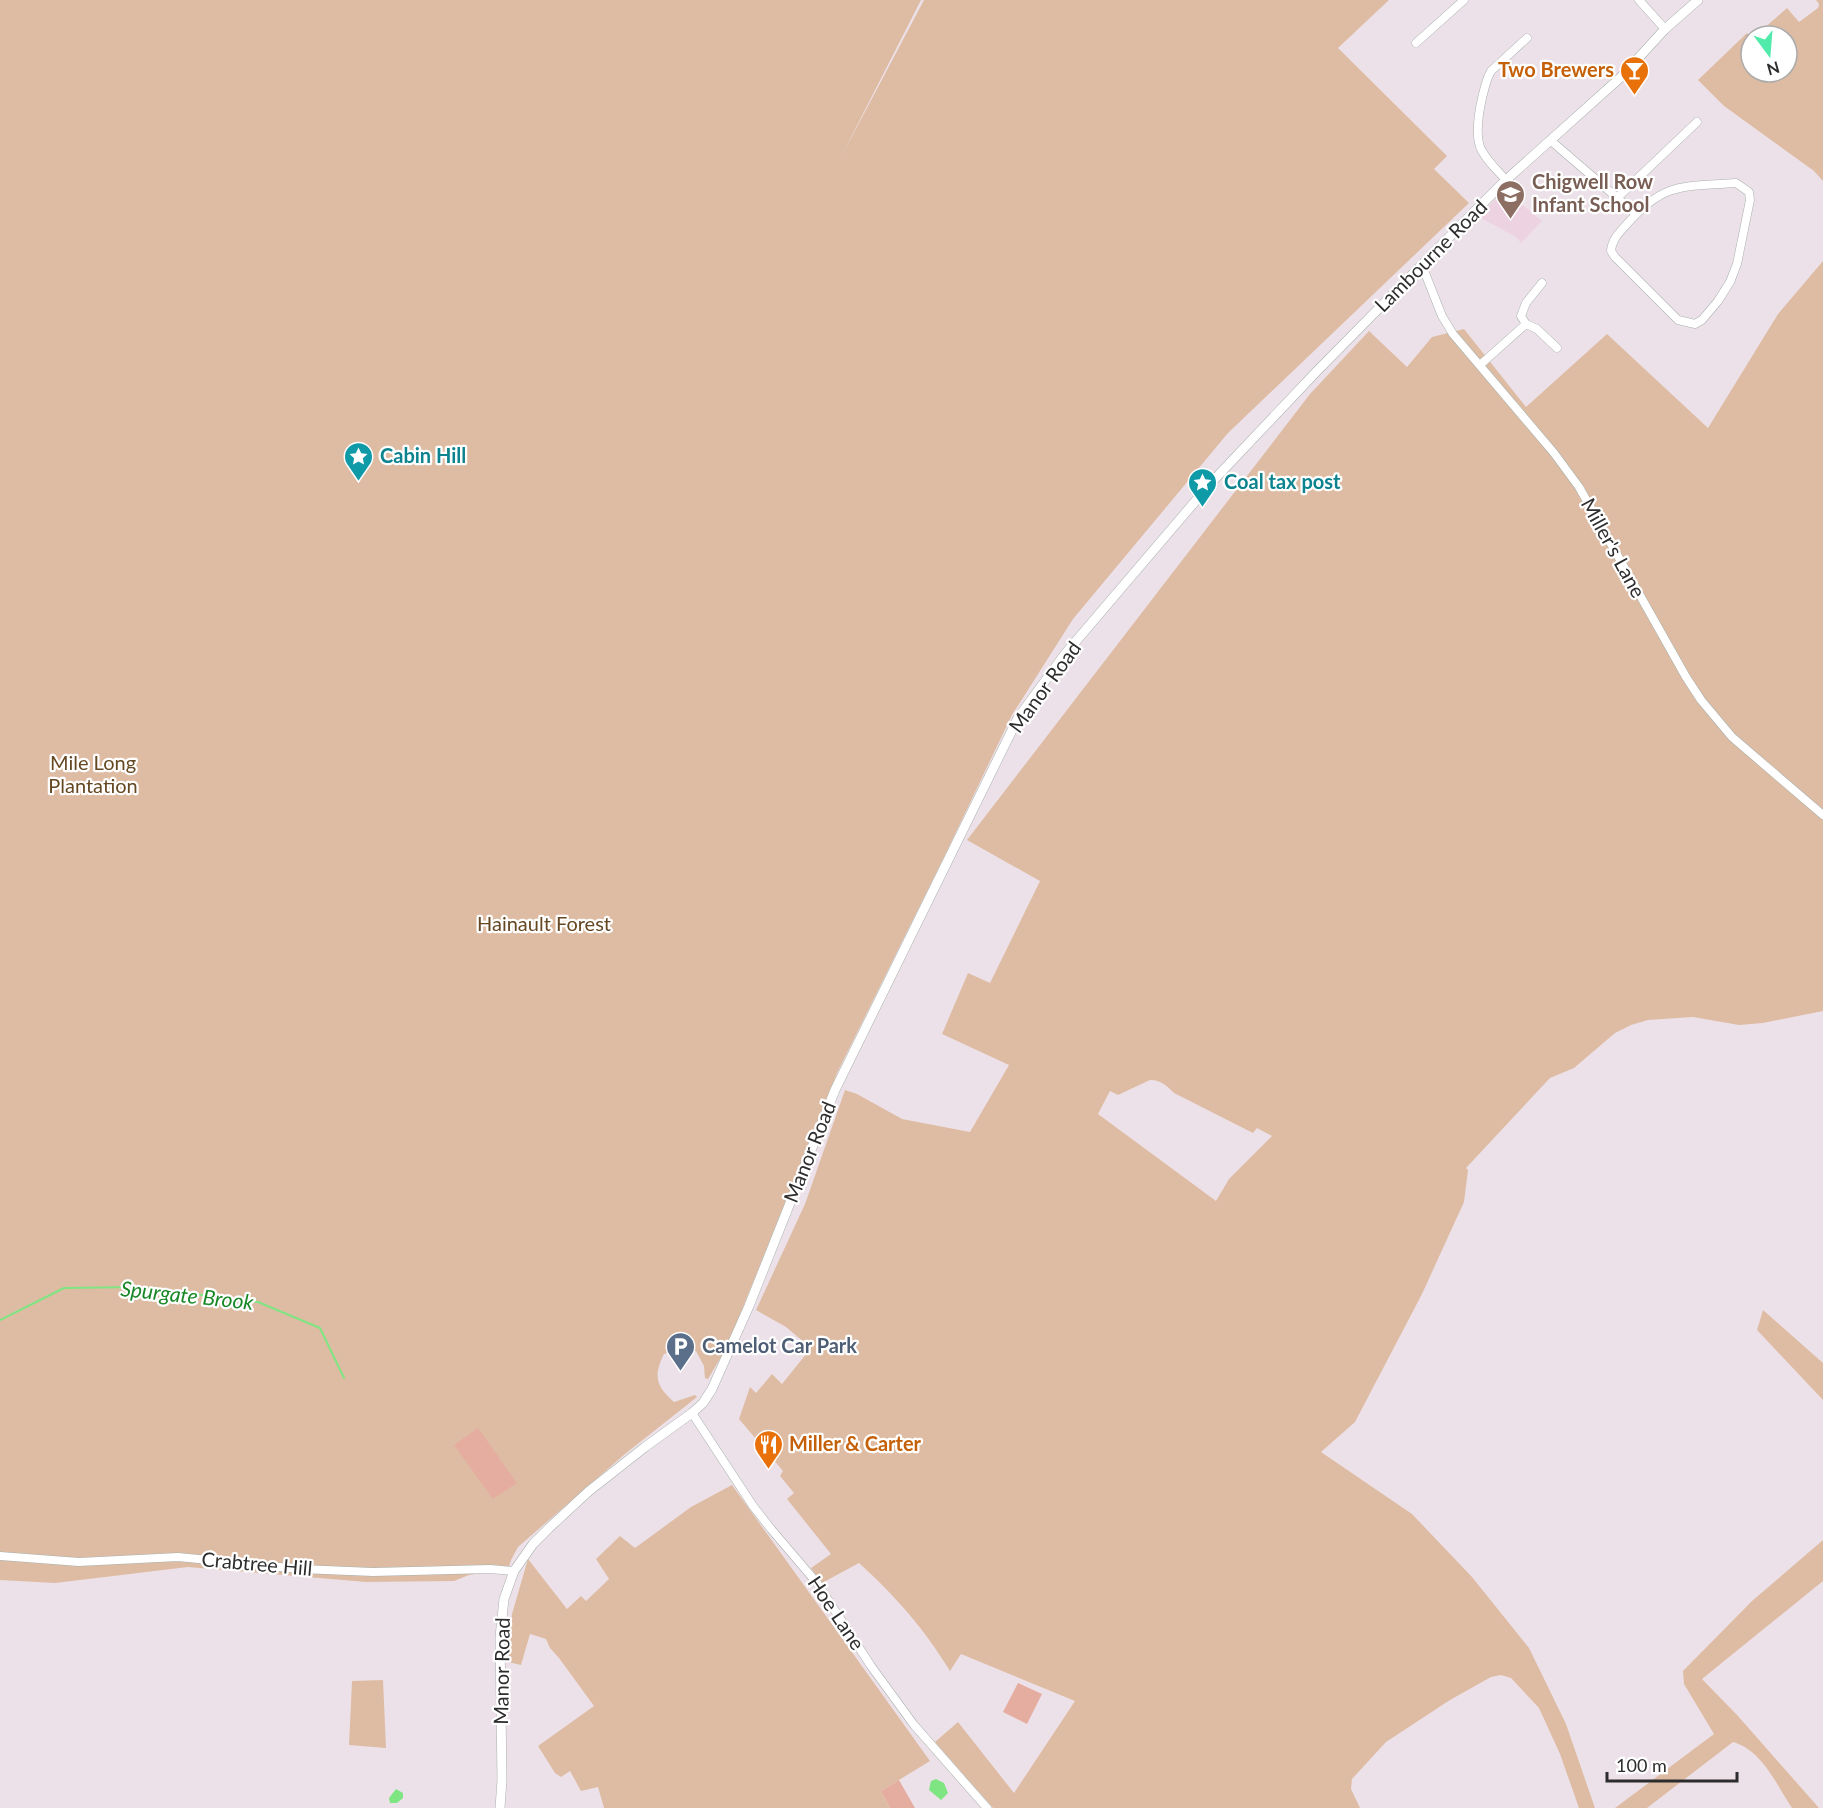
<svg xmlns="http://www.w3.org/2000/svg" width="1823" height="1808" font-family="Lato,sans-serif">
	<rect width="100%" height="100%" fill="#ede1e9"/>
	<!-- education -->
	<path fill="#edd2e1" d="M1504,190L1542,221L1521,243L1516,237L1479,217Z"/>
	<!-- green -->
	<path fill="#debca3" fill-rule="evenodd" d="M0,0H921L841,157L924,0H1389L1338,48L1447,156L1434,169L1469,203L1228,433L1073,619L1012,715L945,855L837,1073L727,1347L708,1379L705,1378L704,1366L696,1351L681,1349L664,1354C653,1376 656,1386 674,1402L695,1395L697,1397L625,1454L518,1547L511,1560L507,1574L494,1571L469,1575L454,1581L366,1582L188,1567L55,1583L0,1580Z
		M1816,0H1823V181L1814,171L1724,106L1698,80L1747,33L1751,38V72H1787V36H1755L1787,8L1799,22L1818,8L1819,4Z
		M1823,261V1011L1763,1023L1739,1025L1693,1017L1648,1020L1631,1025L1615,1033L1574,1068L1550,1078L1466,1168L1468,1170L1464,1202L1422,1294L1355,1422L1321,1452L1412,1514L1472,1577L1529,1648L1566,1724L1595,1808H1579L1560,1754L1539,1708L1511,1678L1501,1675L1491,1677L1450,1700L1386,1742L1352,1779L1351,1789L1360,1808H993L935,1742L958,1722L1014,1793L1075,1701L961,1654L950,1671C922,1626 897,1598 859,1563L822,1583L811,1568L831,1554L787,1499L794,1493L780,1476L783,1471L739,1419L750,1387L756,1393L772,1374L782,1384L811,1348L786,1327L756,1310L805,1204L845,1090L857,1094L902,1119L970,1132L1009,1065L942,1034L968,973L990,983L1040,881L967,840L1310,394L1369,331L1407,367L1432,337L1464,329L1526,407L1607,334L1708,428L1778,314ZM1150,1080C1161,1080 1167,1086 1174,1093L1253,1133L1257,1128L1272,1136L1229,1179L1216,1201L1098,1114L1110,1091L1118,1095Z
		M1763,1310L1823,1363V1400L1757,1330Z
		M732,1485L930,1761L881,1791L890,1808H604L598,1787L581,1791L570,1771L561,1777L555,1773L538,1746L594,1706L559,1658L550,1648L546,1639L530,1634L521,1665L508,1662L512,1614L528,1559L567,1609L581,1596L586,1601L609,1579L596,1559L620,1536L635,1548L691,1507Z
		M1823,1540V1581L1702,1679L1738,1716L1819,1808H1792C1776,1784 1762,1750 1733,1742L1647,1808H1615L1714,1734L1684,1684L1683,1671L1752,1601Z
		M383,1680L386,1748L349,1745L352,1681Z"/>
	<!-- pitch -->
	<path fill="#e5ada0" d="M478,1428L517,1483L493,1499L454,1445Z
		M1018,1683L1042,1694L1027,1724L1003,1712Z
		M899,1780L915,1808H890L881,1791Z"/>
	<!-- water -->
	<path fill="#7ee582" d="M936,1779L944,1783L948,1793L941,1800L929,1790L931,1781Z
		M396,1789L403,1793V1798L397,1803H390L389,1798Z"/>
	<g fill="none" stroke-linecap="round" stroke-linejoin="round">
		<!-- stream -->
		<path stroke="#7ee582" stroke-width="2" d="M0,1320L64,1288L138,1287L258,1302L320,1328L344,1378"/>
		<defs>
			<path id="minor" d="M1639,0L1665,29
				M1416,43L1464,0
				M1550,140L1636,214
				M1506,180C1498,171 1488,162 1482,151C1472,134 1482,95 1488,77L1491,71L1527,38
				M1736,183L1749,192L1750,200L1737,264L1730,282L1718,301L1702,320L1695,324L1678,320L1615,257L1611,251C1612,239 1619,233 1627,224C1665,181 1683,187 1736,183Z
				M1617,198L1697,122
				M1419,267L1425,273L1442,316L1453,334L1554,453L1579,487L1686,677L1701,700L1732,737L1823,815
				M1542,283L1526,303L1521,316L1526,324L1537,329L1557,348
				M1480,365L1526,324
				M692,1413L753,1506L771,1529L817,1583L871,1666L914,1725L987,1808
				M0,1556L79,1562L178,1557L301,1569L373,1572L490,1569L514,1571"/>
			<path id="tertiary" d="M500,1808L502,1780L500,1637L504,1599L514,1571L533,1544L549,1528L589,1491L645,1447L692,1413L703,1403L712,1389L749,1306L835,1090L1018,718L1065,654L1210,484L1318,370L1475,211L1506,180L1621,77L1665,29L1698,0"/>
		</defs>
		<!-- minor casing -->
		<use href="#minor" stroke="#a7b1ac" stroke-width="9"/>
		<!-- tertiary casing -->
		<use href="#tertiary" stroke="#a7b1ac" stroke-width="10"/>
		<!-- minor -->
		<use href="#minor" stroke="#fff" stroke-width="8"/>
		<!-- tertiary -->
		<use href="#tertiary" stroke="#fff" stroke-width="9"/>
	</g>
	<!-- icons -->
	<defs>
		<symbol id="bar-pin" viewBox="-11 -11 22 30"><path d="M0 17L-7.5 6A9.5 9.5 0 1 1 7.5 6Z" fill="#e8710a" stroke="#fff"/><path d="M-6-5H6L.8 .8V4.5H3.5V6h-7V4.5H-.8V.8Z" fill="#fff"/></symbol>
		<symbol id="school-pin" viewBox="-11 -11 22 30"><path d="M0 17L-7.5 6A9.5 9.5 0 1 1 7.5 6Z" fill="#8d6e63" stroke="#fff"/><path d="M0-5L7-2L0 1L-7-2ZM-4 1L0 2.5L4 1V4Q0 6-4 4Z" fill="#fff"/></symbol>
		<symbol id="sight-pin" viewBox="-11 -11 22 30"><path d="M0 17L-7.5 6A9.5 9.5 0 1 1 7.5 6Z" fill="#0f9aa8" stroke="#fff"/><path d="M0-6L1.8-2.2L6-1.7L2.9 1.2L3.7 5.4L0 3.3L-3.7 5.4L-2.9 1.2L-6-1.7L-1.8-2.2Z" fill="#fff"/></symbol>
		<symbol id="parking-pin" viewBox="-11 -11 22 30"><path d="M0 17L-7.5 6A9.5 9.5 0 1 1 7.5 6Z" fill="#5c6f8a" stroke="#fff"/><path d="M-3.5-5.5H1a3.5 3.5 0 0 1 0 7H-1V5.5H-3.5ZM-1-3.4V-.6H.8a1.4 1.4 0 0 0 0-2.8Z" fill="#fff"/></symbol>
		<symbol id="restaurant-pin" viewBox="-11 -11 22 30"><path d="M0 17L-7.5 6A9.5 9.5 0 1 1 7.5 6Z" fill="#e8710a" stroke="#fff"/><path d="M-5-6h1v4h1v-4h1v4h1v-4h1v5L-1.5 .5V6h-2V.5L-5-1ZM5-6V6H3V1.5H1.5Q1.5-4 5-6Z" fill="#fff"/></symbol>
	</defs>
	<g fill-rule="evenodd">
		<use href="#bar-pin" x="1618" y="54" width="33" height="45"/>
		<use href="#school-pin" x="1494" y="178" width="33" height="45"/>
		<use href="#sight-pin" x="342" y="440" width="33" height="45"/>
		<use href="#sight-pin" x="1186" y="466" width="33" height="45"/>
		<use href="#parking-pin" x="664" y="1330" width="33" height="45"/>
		<use href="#restaurant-pin" x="752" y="1428" width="33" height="45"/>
	</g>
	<g text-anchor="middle" stroke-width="4.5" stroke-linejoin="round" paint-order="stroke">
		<!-- food labels -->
		<g font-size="20" font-weight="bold" fill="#c56008" stroke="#fff" text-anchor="end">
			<text x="1614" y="77">Two Brewers</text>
			<text x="789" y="1451" text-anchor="start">Miller &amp; Carter</text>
		</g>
		<!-- education labels -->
		<g font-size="20" font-weight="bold" fill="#785e54" stroke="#fff" text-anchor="start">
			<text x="1532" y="189">Chigwell Row<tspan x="1532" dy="23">Infant School</tspan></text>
		</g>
		<!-- street labels -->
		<g font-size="20" fill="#2d2d2d" stroke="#fff">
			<text transform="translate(1431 256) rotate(-45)" y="7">Lambourne Road</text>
			<text transform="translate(1613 548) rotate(61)" y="7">Miller's Lane</text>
			<text transform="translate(1045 687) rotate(-54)" y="7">Manor Road</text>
			<text transform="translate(810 1152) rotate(-68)" y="7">Manor Road</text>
			<text transform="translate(257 1564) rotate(5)" y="7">Crabtree Hill</text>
			<text transform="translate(836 1613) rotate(56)" y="7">Hoe Lane</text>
			<text transform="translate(502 1671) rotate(-89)" y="7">Manor Road</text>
		</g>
		<!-- culture labels -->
		<g font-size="20" font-weight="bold" fill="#0d838f" stroke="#fff" text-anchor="start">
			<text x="380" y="463">Cabin Hill</text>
			<text x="1224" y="489">Coal tax post</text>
		</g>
		<!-- park labels -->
		<g font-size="20" fill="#654822" stroke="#fff">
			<text x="93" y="770">Mile Long<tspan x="93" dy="23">Plantation</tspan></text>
			<text x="544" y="931">Hainault Forest</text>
		</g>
		<!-- service labels -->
		<g font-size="20" font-weight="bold" fill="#4e5e75" stroke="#fff" text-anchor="start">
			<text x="702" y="1353">Camelot Car Park</text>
		</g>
		<!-- water labels -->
		<g font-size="21" font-style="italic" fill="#198726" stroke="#fff">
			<text transform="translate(187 1296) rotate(6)" y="7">Spurgate Brook</text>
		</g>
	</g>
	<!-- north arrow -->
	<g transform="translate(1769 54) rotate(164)"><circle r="28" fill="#ffffff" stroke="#ababab" stroke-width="1.5"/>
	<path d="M0-4.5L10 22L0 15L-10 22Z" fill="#50ebaa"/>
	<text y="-9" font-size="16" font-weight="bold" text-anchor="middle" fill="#2d2d2d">N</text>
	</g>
	<!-- scale -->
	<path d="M1607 1772v9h130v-9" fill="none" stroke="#2d2d2d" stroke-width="3"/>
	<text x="1616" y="1772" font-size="18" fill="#2d2d2d" stroke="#ffffff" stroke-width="4.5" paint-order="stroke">100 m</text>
</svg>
